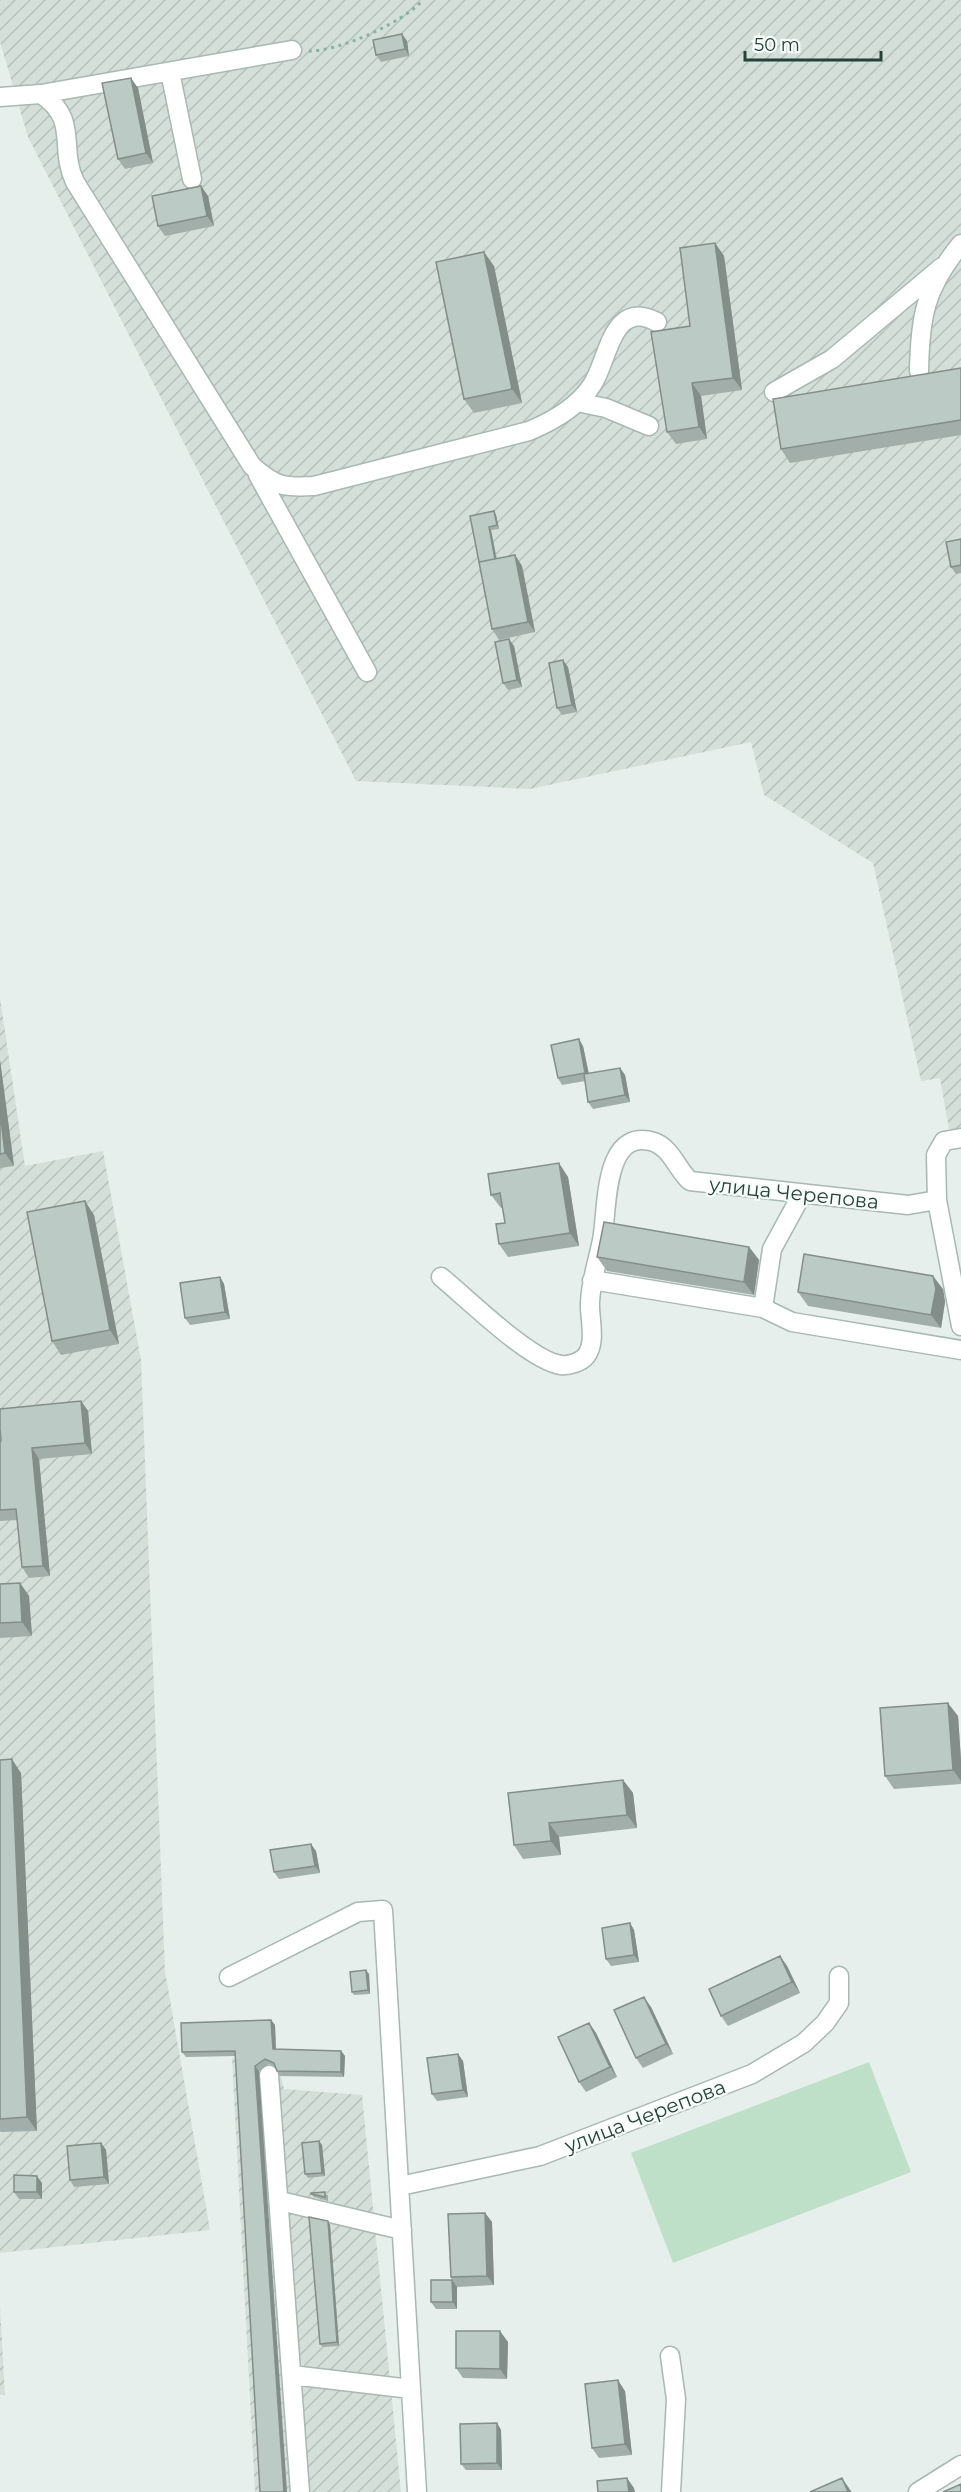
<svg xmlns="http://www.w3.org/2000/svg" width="961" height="2492" font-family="Montserrat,sans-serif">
	<defs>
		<pattern id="industrial-furrows" width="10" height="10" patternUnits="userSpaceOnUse" patternTransform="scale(1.5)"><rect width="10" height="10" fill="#d4dfda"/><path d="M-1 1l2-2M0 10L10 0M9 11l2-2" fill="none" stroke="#b6c1bc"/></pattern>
	</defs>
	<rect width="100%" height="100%" fill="#e6efeb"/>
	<!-- industrial -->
	<path fill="url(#industrial-furrows)" d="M0,0H961V1132L949,1129L940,1078L921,1081L873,863L764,795L751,742L530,789L356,781L28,137L0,42Z
		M0,998L25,1166L103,1151L141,1360L165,1971L210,2230L0,2253Z
		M232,2058L277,2060L284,2089L362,2095L401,2492H255Z
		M0,2306L5,2395H0Z"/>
	<!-- pitch -->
	<path fill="#bfe0c8" d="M869,2062L911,2172L673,2263L631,2153Z"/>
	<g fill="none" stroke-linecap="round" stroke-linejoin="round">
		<defs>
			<path id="minor" d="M170,72L192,179
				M41,94C80,120 58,147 75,182L252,466C275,486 283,488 314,486L529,431C553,421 578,407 592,385C609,360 611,298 657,322
				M0,97L41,94L292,50
				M919,371C920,316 925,288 961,244
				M774,392L832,359L942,267
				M577,402L606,408L649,426
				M258,475L367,672
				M937,1200L961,1326
				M441,1277C467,1298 530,1361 561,1365C569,1366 581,1362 586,1356C597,1342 589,1318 590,1302C591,1280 598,1261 602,1240C608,1211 602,1126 654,1142C671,1148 677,1169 690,1181L908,1205L937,1200L936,1155L944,1141L961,1138
				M592,1280L763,1308L772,1249L802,1194
				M763,1308L792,1322L961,1350
				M229,1977L358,1912L383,1910L417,2492
				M269,2075L300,2492
				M400,2186L540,2156L752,2074L804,2043L825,2023L839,2003V1976
				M280,2201L402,2230
				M670,2356L676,2399L671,2492
				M292,2375L411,2389
				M918,2492L961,2465"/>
		</defs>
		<!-- minor casing -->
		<use href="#minor" stroke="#a8b8b2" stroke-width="21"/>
		<!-- path -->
		<path stroke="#86b3a5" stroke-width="3" stroke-dasharray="3 4.5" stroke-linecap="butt" d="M309,51C340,51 402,23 423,0"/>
		<!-- minor -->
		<use href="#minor" stroke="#fff" stroke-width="18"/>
	</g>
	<!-- wall -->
	<path fill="#a1aea9" d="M402,34L407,41L409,56L381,62L376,55Z
		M138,88L153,163L125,169L118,159Z
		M201,186L208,196L214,226L165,236L158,226Z
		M715,243L724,256L742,390L701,396L707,439L676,444L667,432L690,326Z
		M494,266L522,403L474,413L464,399Z
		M961,368V435L790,463L781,449Z
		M496,515L499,529L491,530L497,559L515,555L522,566L535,632L499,640L492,629L470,516Z
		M961,539V573L956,574L951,567Z
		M514,646L522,687L508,690L503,683Z
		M568,667L577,712L562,715L557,708Z
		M583,1046L589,1074L620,1068L625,1075L630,1102L593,1109L588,1102L585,1081L562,1085L558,1078Z
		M0,1060L14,1166L0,1168Z
		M568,1177L579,1246L508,1257L499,1244L505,1223L503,1208H501L491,1195Z
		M94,1215L119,1344L61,1355L52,1341Z
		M749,1247L759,1260L754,1295L607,1271L597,1257Z
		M220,1277L224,1284L230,1319L190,1325L185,1318Z
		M943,1289L945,1302L941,1328L808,1306L798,1292Z
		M81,1401L88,1411L92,1454L39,1459L50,1576L29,1578L22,1567L17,1520L0,1521V1442Z
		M20,1583L29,1596L32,1636L0,1638V1584Z
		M958,1716L961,1760V1784L894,1789L885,1776Z
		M0,1760L21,1773L37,2131L1,2132L0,2131Z
		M623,1780L633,1793L637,1828L559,1837L561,1855L523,1859L514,1845Z
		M316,1851L320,1873L279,1879L274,1872Z
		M630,1923L634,1930L639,1962L611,1966L606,1959Z
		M780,1956L787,1966L800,1993L728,2026L721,2016Z
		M369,1974L370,1994L354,1995L352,1992Z
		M651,2007L673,2054L643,2068L636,2058Z
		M271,2020L275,2025L276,2049L341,2051L345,2056L344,2077L280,2076L276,2067L269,2064L259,2071L235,2056L186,2057L182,2052Z
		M589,2023L596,2033L617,2077L586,2092L579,2082Z
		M458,2054L463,2061L468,2097L437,2101L432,2094Z
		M319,2141L322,2145L325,2176L308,2178L305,2174Z
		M101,2143L106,2150L109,2184L74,2187L70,2180Z
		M42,2183V2199H19L14,2192Z
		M311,2194L328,2195V2201L314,2197Z
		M485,2213L492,2222L494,2285L457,2287V2309H436L431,2302L452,2280L451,2277Z
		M328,2221L330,2225L339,2346L323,2347L320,2344Z
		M508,2342L507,2379L463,2378L456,2368Z
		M625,2391L632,2455L599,2458L592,2448Z
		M497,2423L501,2430L502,2470H466L461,2464Z"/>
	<!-- shaded-wall -->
	<path fill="#838d89" d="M402,34L407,41L409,56L405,49Z
		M131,78L138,88L153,163L146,153Z
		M201,186L208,196L214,226L207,216Z
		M715,243L724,256L742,390L733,378Z
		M484,252L494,266L522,403L512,389Z
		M692,383L701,396L707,439L699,427Z
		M494,511L496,515L499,529L497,525Z
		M489,527L491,530L497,562L495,559Z
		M515,555L522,566L535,632L528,622Z
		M509,639L514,646L522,687L517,680Z
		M563,660L568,667L577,712L572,705Z
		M579,1039L583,1046L590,1080L585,1073Z
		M0,1060L14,1166L5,1153L0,1112Z
		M620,1068L625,1075L630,1102L625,1095Z
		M559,1163L568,1177L579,1246L570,1233Z
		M85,1201L94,1215L119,1344L110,1330Z
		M749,1247L759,1260L754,1295L744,1282Z
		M933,1276L943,1289L945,1302L941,1328L931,1315Z
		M220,1277L224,1284L230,1319L225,1312Z
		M81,1401L88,1411L92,1454L85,1443Z
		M32,1448L39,1459L50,1576L43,1566Z
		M20,1583L29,1596L32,1636L22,1622Z
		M948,1703L958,1716L961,1760V1781L953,1770Z
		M12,1759L21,1773L37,2131L27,2117Z
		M623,1780L633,1793L637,1828L627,1815Z
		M549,1823L559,1837L561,1855L551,1841Z
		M311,1844L316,1851L320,1873L315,1866Z
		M630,1923L634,1930L639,1962L634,1955Z
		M780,1956L787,1966L800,1993L792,1982Z
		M366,1970L369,1974L370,1994L368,1990Z
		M644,1997L651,2007L673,2054L666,2044Z
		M271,2020L275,2025L276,2054L273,2049Z
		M589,2023L596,2033L617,2077L610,2067Z
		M341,2051L345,2056L344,2077L341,2072Z
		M458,2054L463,2061L468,2097L463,2090Z
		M255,2066L259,2071L287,2492H284Z
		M319,2141L322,2145L325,2176L322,2173Z
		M101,2143L106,2150L109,2184L104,2177Z
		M37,2176L42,2183V2199L37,2192Z
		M485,2213L492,2222L494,2285L487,2276Z
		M328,2221L330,2225L339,2346L337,2342Z
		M452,2280L457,2287V2309L453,2302Z
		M500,2331L508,2342L507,2379L500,2369Z
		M618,2380L625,2391L632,2455L625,2444Z
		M497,2423L501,2430L502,2470L497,2463Z
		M627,2478L634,2488L635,2492H629Z
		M842,2478L851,2491L852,2492H848Z"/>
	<!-- building -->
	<path fill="#bbcac4" stroke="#838d89" stroke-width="1.5" d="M402,34L405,49L376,55L373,40Z
		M131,78L146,153L118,159L102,83Z
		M201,186L207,216L158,226L152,196Z
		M715,243L733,378L692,383L699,427L667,432L651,332L690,326L680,248Z
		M484,252L512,389L464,399L436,262Z
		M961,368V420L781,449L773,399Z
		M494,511L497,525L489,527L495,559L479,562L470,516Z
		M961,539V565L951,567L946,542Z
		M515,555L528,622L492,629L479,562Z
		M509,639L517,680L503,683L495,642Z
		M563,660L572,705L557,708L549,663Z
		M579,1039L585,1073L558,1078L551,1045Z
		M620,1068L625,1095L588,1102L584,1074Z
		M0,1112L5,1153L0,1154Z
		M559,1163L570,1233L499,1244L496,1224L505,1223L500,1193L491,1195L488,1174Z
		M85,1201L110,1330L52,1341L27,1212Z
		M604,1222L749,1247L744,1282L597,1257Z
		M804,1254L933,1276L936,1289L931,1315L798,1292Z
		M220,1277L225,1312L185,1318L180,1283Z
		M81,1401L85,1443L32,1448L43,1566L22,1567L16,1509L0,1510V1442L1,1441L0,1428V1409Z
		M20,1583L22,1622L0,1623V1584Z
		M948,1703L953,1770L885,1776L880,1708Z
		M12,1759L27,2117L0,2119V1760Z
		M623,1780L627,1815L549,1823L551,1841L514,1845L508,1793Z
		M311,1844L315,1866L274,1872L270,1850Z
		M630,1923L634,1955L606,1959L602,1928Z
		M780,1956L792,1982L721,2016L709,1989Z
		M366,1970L368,1990L352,1992L350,1972Z
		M644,1997L666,2044L636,2058L614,2010Z
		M271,2020L273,2049L341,2051V2072L277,2071L274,2063L265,2059L255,2066L284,2492H260L235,2051L182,2052L181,2023Z
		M589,2023L610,2067L579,2082L558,2037Z
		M458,2054L463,2090L432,2094L427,2058Z
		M319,2141L322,2173L305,2174L302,2143Z
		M101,2143L104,2177L70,2180L67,2146Z
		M14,2175L37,2176V2192H14Z
		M325,2192V2197L311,2194V2193Z
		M485,2213L487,2276L451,2277L448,2214Z
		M309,2217L328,2221L337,2342L320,2344Z
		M431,2280H452L453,2302H431Z
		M456,2331H500V2369L456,2368Z
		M618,2380L625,2444L592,2448L585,2384Z
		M497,2423V2463L461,2464L460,2424Z
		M627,2478L629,2492H598L597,2481Z
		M842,2478L848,2492H810Z
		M961,2484V2492H943Z"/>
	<g text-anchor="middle" stroke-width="4.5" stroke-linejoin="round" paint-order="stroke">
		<!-- street labels -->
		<g font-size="20" fill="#24423a" stroke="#f7fbf9">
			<text transform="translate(794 1193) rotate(6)" y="7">улица Черепова</text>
			<text transform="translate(645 2116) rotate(-21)" y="7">улица Черепова</text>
		</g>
	</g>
	<!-- scale -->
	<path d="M745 51v9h136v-9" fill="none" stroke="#24423a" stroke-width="3"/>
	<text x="754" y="51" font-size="18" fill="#24423a" stroke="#f7fbf9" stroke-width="4.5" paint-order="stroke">50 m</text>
</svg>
